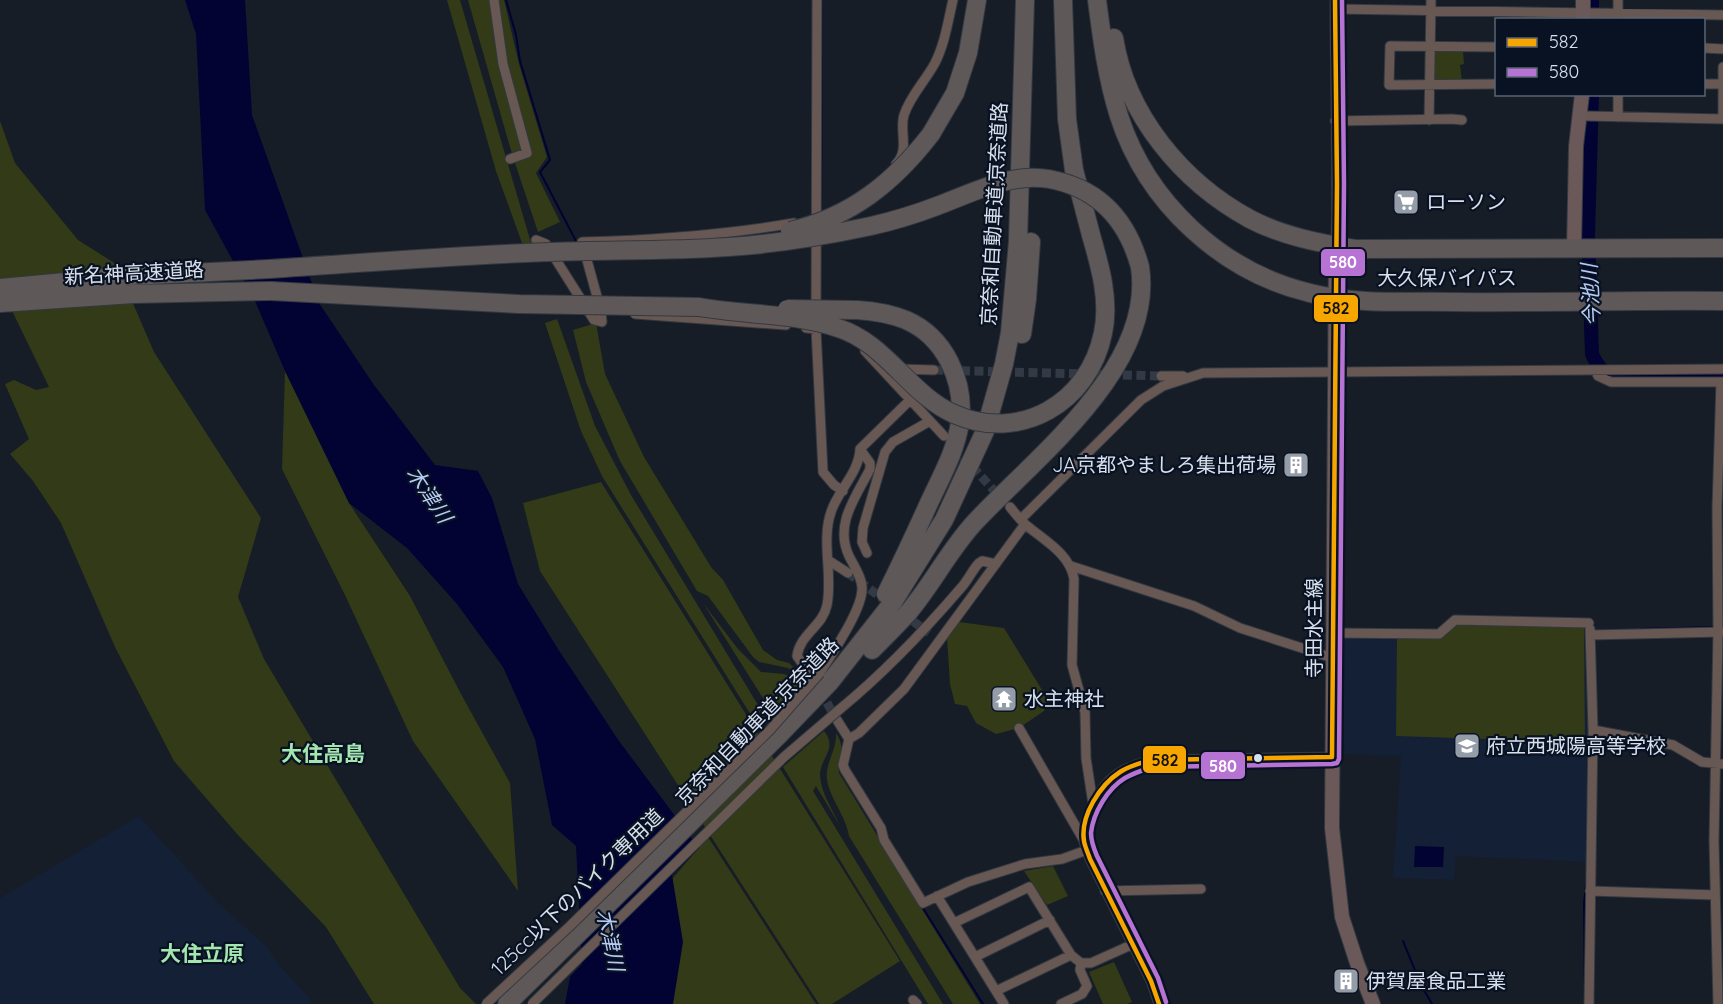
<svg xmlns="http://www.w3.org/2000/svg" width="1723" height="1004" font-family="Quicksand,'Noto Sans JP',sans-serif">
	<rect width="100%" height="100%" fill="#161d27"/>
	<!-- built -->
	<path fill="#132035" d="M1587,625L1589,758L1587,777V862L1456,856L1454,880L1393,878L1401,756L1345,754L1344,739H1341V635Z
		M139,816L217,902L267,947L278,964L308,996L312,1004H0V898Z"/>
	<!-- green -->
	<path fill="#333a17" d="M447,0H460L531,243H522L496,171Z
		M468,0H490L524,151L512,154Z
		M496,0H504L519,64L547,157L536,173L560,222L538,232L514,160L530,156L506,63Z
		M1438,50L1463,51L1464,64L1460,65L1462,82H1436L1434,78L1433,54Z
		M0,121L15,163L78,240L116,264L154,352L261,518L238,597L264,659L460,988L476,1004H374L326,927L238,835L174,761L115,647L61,523L33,481L10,454L29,439L5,384L14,380L36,390L49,387L0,286Z
		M557,319L595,426L631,495L767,720L759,728L602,476L581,431L545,323Z
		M596,323L605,374L644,457L711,567L723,580L763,650L777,660L789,663L804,677L788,668L759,662L753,657L708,596L697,591L620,461L586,382L573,330Z
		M285,371L349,503L410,596L461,694L510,783L518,891L413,741L344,593L282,469Z
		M601,482L900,961L832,1004H819L540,571L523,503Z
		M703,603L738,649L761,672L784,674L794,678L800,686L773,714Z
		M959,622L1004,628L1047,698L1044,711L1019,728L996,734L976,723L967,706L955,704L950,684L947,637Z
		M1456,622L1584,625L1585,742L1396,736L1397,636L1439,637Z
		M824,731C838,748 821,757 820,774C820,792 833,810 840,826L816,786L813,791L943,1004H928L783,767Z
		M836,733C847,750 838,756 839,773L980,1004H953L849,836C846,816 829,797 827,779C825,763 837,750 836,733Z
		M708,837L816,1004H671L673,878Z
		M1053,866L1068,896L1047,905L1024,871Z
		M1114,962L1132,1002L1127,1004H1103L1089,972Z"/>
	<!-- water -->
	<path fill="#020332" d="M185,0H245L252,115L319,303L374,385L435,465L478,471L492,498L518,584L558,649L619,741L699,848L672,875L683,942L673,1004H565L570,977L582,964L576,846L552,825L535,739L503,667L457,604L407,548L349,503L285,371L255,301L205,210L196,34Z
		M1415,846L1444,847L1443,867H1414Z"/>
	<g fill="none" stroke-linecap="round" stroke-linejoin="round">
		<!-- stream -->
		<path stroke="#020332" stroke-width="2" d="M506,0L516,35L520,61L550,160L540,172L577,243
			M821,204L822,0
			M1078,605V578
			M1641,629L1716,627
			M921,905L983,1004
			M1403,941L1421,985L1432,1004
			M1585,995L1584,903L1587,875"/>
		<!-- river -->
		<path stroke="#020332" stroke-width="14" d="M1592,20V0
			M1592,94L1588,235L1592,354C1597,366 1605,376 1618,377L1723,376"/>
		<!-- street-tunnel -->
		<path stroke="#333a45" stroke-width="9" stroke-dasharray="9 4.5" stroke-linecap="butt" d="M934,370L1161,376
			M954,447L1002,499
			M848,573L929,633
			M820,691L837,720"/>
		<defs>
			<path id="street" d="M494,0L503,64L527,153L510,159
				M1335,0C1335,82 1338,164 1336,246
				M1335,9L1723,15
				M1618,17V0
				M1496,47L1390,46L1389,85L1496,84
				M1704,48L1723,49
				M1704,84H1723
				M1587,116L1723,119
				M1618,117V94
				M1723,118V67
				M1429,120L1431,0
				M1335,121L1452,119L1462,120
				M896,164C910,150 899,131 904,115C910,96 926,80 935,63C945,43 948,21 953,0
				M536,240L546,244L594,320L602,322L601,311L582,242C653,240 724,235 794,223
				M816,313L817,0
				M635,314L786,325
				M806,328L816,329L823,472L834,485L843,491
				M865,351L944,436
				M899,369L934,370
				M1595,370L1598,376L1611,382H1723
				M1161,376H1183
				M1010,507C1015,513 1020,520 1026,525C1045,541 1070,554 1074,579L1072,665L1085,712L1086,758L1093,804
				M1021,519L1141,400L1163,386L1203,373L1723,369
				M867,553L862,542L863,528L885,452L893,442L930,421
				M828,560L848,573
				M1071,566L1194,606L1240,628L1333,658
				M1333,633L1439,634L1455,620L1589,623
				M1590,635L1722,632
				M820,673C832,653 861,612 862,590C863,579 854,566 849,556C834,524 856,497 870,469V463L860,449
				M810,674L797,656C800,634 823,626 827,605C833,575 821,541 831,512C838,490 859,473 860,449L910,400
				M840,709C884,673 923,632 960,589C968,581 972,570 979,563L982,561L996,564
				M837,720L849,739L859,733L904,689L1025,524
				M1019,728L1083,839
				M1593,730L1673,745L1702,762L1723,764
				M849,739L843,765L845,770L881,828L884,840L923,903L968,882L1025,864L1062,859L1087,850
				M1105,891L1201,889
				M1590,891L1715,895
				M937,896L1004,1004
				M954,923L1029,887L1071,955L1081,963H1091L1131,945
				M975,957L1050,920
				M996,991L1071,955
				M913,1000L917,1004
				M1061,1004L1082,994L1087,986L1080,970L1081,963
				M1159,1004L1151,981L1090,859C1088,853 1085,847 1084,841C1080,822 1100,786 1116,775C1126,767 1139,764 1151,760L1332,757
				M1589,1004L1593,730L1590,629
				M1718,1004L1714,841L1718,632L1717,508L1721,382"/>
			<path id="secondary" d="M1583,0V20
				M1336,246L1332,828L1342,917L1357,963L1373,1004
				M1574,249L1576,146L1582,94"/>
			<path id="highway" d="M1063,0L1067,119L1074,170L1091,235
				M1097,0C1102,39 1107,78 1119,116C1147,203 1222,272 1310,293C1357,305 1408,301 1455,302C1544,303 1634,300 1723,301
				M1114,38C1126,115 1182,182 1250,219C1282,236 1319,243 1355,249L1723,248
				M931,134L955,93L968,53L977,0
				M0,288L129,276L269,269
				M0,303L133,294L271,291
				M857,310C874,311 891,314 906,320C945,337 965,381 960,422C956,451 941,477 929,503C915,534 901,564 886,594
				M1022,334L1027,299L1031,242
				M872,650C884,638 896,626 907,614C932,585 949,550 975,522C1037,456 1155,367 1140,267
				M507,1004L779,735L830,682L893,602L944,520L985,431L1004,364L1010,333L1018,241L1025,0"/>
		</defs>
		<!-- street casing -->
		<use href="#street" stroke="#333941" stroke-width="11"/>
		<!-- secondary casing -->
		<use href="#secondary" stroke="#333941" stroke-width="16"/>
		<!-- highway casing -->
		<use href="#highway" stroke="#333941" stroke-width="20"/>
		<!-- street -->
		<use href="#street" stroke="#685854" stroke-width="9"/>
		<!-- secondary -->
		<use href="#secondary" stroke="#6a5958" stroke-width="14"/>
		<!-- highway -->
		<use href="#highway" stroke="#5f5859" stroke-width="18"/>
		<defs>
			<path id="street-bridge" d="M486,1004L570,926L770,730L820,673
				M532,1004L784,757L840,709"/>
			<path id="highway-bridge" d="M790,231C851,217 894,182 931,134
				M269,269C363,263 458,255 552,252C611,250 670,251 728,247C776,244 824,236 871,226C893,221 916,214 937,206C972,193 1011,172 1049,179C1098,188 1127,219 1140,267
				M271,291L519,304L699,307C744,315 795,313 838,328C886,343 909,394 954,414C1020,443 1089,403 1103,333C1110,300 1100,266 1091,235
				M787,309L857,310"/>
		</defs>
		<!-- street-bridge casing -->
		<use href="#street-bridge" stroke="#333941" stroke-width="11" stroke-linecap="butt"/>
		<!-- highway-bridge casing -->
		<use href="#highway-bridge" stroke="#333941" stroke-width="20" stroke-linecap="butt"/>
		<!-- street-bridge -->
		<use href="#street-bridge" stroke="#685854" stroke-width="9"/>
		<!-- highway-bridge -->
		<use href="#highway-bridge" stroke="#5f5859" stroke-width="18"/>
		<defs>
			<path id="bus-1" d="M1159,1004L1151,981L1090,859C1088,853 1085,847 1084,841C1080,816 1100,785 1120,772C1129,766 1141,763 1151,760L1332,757L1337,184L1335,0"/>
			<path id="bus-2" d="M1166,1002L1158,978L1097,856C1094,849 1091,841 1091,833C1093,813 1108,788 1125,778C1134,773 1143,770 1152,767L1332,764L1337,763L1339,759L1344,184L1342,0"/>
		</defs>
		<!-- bus-1 casing -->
		<use href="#bus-1" stroke="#081223" stroke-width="9"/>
		<!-- bus-2 casing -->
		<use href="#bus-2" stroke="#081223" stroke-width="9"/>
		<!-- bus-1 -->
		<use href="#bus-1" stroke="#f7a600" stroke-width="4.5"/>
		<!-- bus-2 -->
		<use href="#bus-2" stroke="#b673d3" stroke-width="4.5"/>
	</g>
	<!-- icons -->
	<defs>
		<symbol id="supermarket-square" viewBox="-11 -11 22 22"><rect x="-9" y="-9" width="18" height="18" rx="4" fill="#949ca7" stroke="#081223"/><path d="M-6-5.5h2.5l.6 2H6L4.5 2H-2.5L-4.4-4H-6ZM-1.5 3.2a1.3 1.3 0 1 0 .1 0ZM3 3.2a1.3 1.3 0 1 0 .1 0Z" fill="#fff"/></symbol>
		<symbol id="building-square" viewBox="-11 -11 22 22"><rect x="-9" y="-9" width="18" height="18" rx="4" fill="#949ca7" stroke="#081223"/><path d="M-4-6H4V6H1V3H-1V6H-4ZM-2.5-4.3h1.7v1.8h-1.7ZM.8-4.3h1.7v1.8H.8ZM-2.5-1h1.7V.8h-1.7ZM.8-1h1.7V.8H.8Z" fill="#fff"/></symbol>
		<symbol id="temple-square" viewBox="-11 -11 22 22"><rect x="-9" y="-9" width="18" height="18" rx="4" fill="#949ca7" stroke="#081223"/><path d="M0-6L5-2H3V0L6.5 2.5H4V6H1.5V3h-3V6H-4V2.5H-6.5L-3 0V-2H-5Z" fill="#fff"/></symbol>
		<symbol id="school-square" viewBox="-11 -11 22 22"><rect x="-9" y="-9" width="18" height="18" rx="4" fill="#949ca7" stroke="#081223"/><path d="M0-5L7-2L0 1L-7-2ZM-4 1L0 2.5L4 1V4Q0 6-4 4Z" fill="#fff"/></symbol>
	</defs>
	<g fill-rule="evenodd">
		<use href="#supermarket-square" x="1391" y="187" width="30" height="30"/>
		<use href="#building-square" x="1281" y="450" width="30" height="30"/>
		<use href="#temple-square" x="989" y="684" width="30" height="30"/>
		<use href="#school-square" x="1452" y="731" width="30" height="30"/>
		<use href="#building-square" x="1331" y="966" width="30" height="30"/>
	</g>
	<!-- markers -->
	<circle fill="#d8e0ec" stroke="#081223" stroke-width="2" cx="1258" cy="758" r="5"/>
	<g text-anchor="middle" stroke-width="4.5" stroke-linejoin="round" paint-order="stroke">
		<!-- poi labels -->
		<g font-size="20" fill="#d8e0ec" stroke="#081223" text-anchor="start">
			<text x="1426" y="209">ローソン</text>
			<text x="1276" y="472" text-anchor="end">JA京都やましろ集出荷場</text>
			<text x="1024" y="706">水主神社</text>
			<text x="1486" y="753">府立西城陽高等学校</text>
			<text x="1366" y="988">伊賀屋食品工業</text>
		</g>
		<!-- street labels -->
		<g font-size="20" fill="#d8e0ec" stroke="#081223">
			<text transform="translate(994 214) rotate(-87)" y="7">京奈和自動車道;京奈道路</text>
			<text transform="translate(134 273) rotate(-3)" y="7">新名神高速道路</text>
			<text x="1447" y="285">大久保バイパス</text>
			<text transform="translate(1314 628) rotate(-90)" y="7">寺田水主線</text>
			<text transform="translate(757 721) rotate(-46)" y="7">京奈和自動車道;京奈道路</text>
			<text transform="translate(577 892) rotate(-44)" y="7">125cc以下のバイク専用道</text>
		</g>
		<!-- water labels -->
		<g font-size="21" font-style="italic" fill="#b7caf4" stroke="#081223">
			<text transform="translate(1591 295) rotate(-93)" y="7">今池川</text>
			<text transform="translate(429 495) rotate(56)" y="7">木津川</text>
			<text transform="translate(610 940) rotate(78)" y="7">木津川</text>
		</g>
		<!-- neighbourhood labels -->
		<g font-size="21" font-weight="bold" fill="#a4e6b0" stroke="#081223">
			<text x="323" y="761">大住高島</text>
			<text x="202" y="961">大住立原</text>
		</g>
	</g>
	<g stroke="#081223" stroke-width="2">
		<rect x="1320" y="248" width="46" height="29" rx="6" fill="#b673d3"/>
		<rect x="1313" y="294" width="46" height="29" rx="6" fill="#f7a600"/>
		<rect x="1142" y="745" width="45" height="29" rx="6" fill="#f7a600"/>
		<rect x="1200" y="751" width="46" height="29" rx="6" fill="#b673d3"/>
	</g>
	<g font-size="16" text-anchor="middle" font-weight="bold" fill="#fff">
		<text x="1343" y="268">580</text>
		<text x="1223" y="772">580</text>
	</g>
	<g font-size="16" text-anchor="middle" font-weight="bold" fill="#111">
		<text x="1336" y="314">582</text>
		<text x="1165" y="766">582</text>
	</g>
	<!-- legend -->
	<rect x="1495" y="18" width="210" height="78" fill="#081223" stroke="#5b6473" stroke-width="1.5"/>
	<rect x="1507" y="38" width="30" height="9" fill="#f7a600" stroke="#5b6473" stroke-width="1.5"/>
	<text x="1549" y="48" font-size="18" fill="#d8e0ec">582</text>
	<rect x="1507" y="68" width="30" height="9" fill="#b673d3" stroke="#5b6473" stroke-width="1.5"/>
	<text x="1549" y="78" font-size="18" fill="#d8e0ec">580</text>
</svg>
